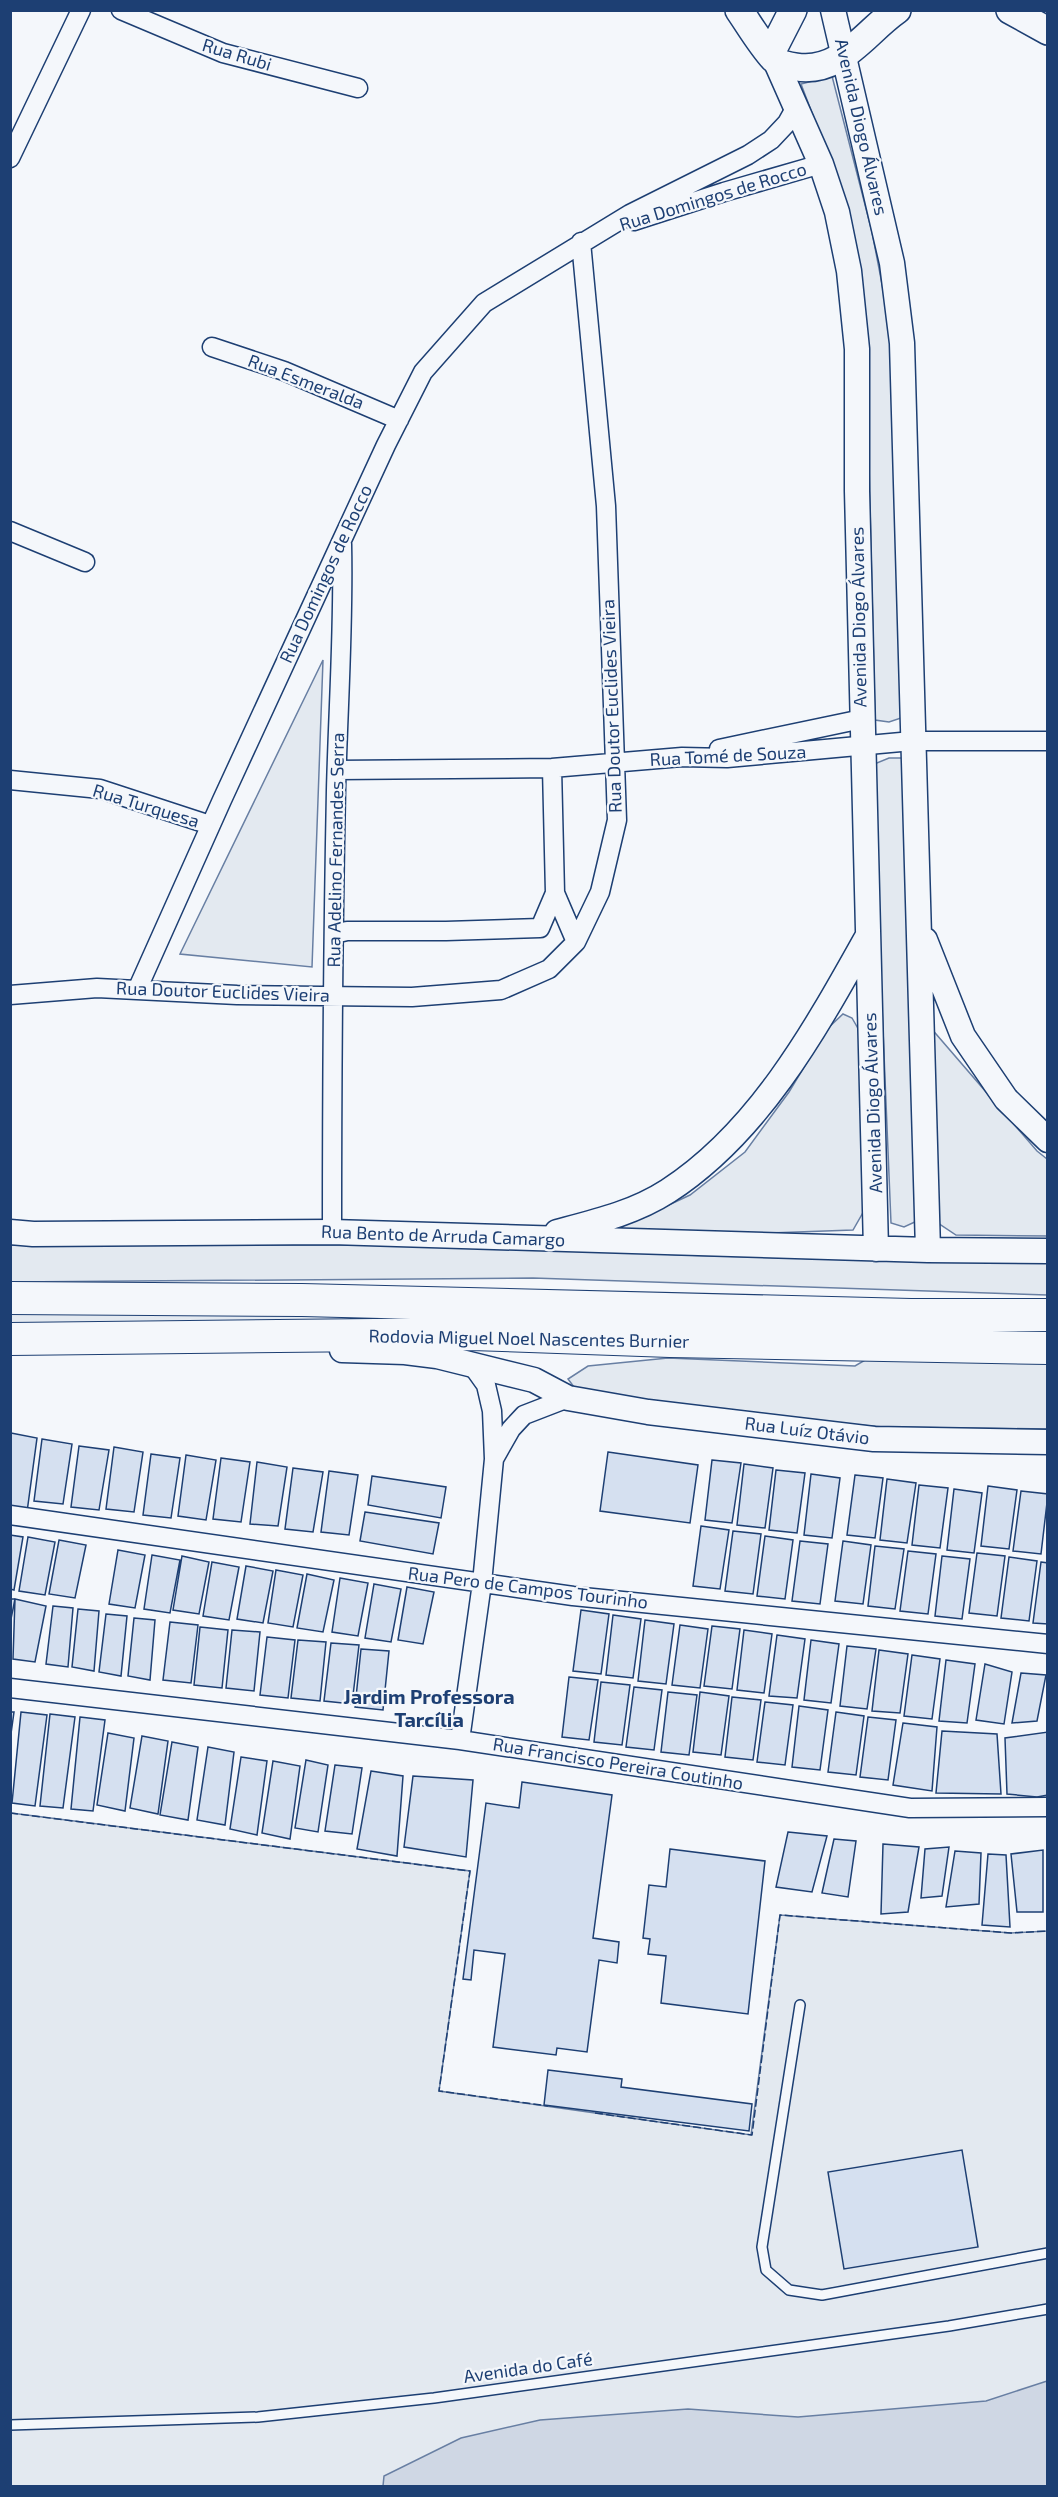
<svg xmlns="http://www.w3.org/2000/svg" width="1058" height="2497" font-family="'Exo 2',sans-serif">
	<rect width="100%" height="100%" fill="#f4f7fb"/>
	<!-- green -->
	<path fill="#e3e9f0" stroke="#687fa3" stroke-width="1.5" d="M832,76L872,232L891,331L904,717L889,722L875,720L868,420L843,195L801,84Z
		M323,660L312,967L180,954Z
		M889,758H905L917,1221L904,1227L891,1223L872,765Z
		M843,1014L852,1018L860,1032L869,1202L853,1230L714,1235L583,1236L643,1217L690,1195L745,1152L789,1092L827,1029Z
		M930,1027L1037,1151L1047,1159V1236L956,1235L935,1221Z
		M10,1245H468L683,1255L868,1260H1047V1295L533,1278L11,1282Z
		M10,1308L1047,1327L1048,1339L11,1326Z
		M872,1356L1047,1359V1429L884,1427L757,1417L577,1391L568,1379L588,1366L668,1358L855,1366Z
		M11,1813L470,1871L439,2091L751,2135L780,1915L1011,1933L1047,1931V2486H11Z"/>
	<!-- water -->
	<path fill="#cfd7e4" stroke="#687fa3" stroke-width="1.5" d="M1047,2381V2486H383L384,2476L461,2438L540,2420L688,2409L798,2417L986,2401Z"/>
	<!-- building -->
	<path fill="#d5e0f0" stroke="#1d3f73" stroke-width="1.5" d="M11,1433L37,1438L27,1512L10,1508Z
		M42,1439L72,1444L63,1504L34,1501Z
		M79,1446L109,1450L99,1510L71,1507Z
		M114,1447L143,1452L134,1512L106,1509Z
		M608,1452L698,1465L690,1523L600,1511Z
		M151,1454L180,1458L171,1518L143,1515Z
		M186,1455L216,1460L206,1520L178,1516Z
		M221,1458L250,1462L241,1522L213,1519Z
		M712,1460L741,1463L732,1523L705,1520Z
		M257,1462L287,1467L278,1526L250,1524Z
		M744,1464L773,1468L765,1528L737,1525Z
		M293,1468L323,1472L313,1532L285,1529Z
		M776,1470L805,1473L797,1533L769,1530Z
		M329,1471L358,1475L349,1535L321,1532Z
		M811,1474L840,1478L832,1538L804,1535Z
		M855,1475L883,1478L875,1538L847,1535Z
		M372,1476L446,1487L441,1518L368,1505Z
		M887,1479L916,1483L907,1543L880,1540Z
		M919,1485L948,1488L940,1548L912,1545Z
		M988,1486L1017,1490L1009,1549L981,1546Z
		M954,1489L982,1493L974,1553L947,1550Z
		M1021,1491L1048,1494L1041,1554L1013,1551Z
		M365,1512L439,1523L433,1554L360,1541Z
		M701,1526L729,1530L720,1589L693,1586Z
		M733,1531L761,1534L753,1594L725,1591Z
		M10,1535L23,1537L14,1590L10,1589Z
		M765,1536L793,1540L785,1599L757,1596Z
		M28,1537L55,1542L45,1595L19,1591Z
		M59,1540L86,1545L75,1598L49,1594Z
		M800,1541L828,1544L820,1604L792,1601Z
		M843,1541L871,1545L863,1604L835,1601Z
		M875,1546L904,1549L895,1609L868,1606Z
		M118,1550L145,1555L135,1608L109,1604Z
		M908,1551L936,1554L928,1614L900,1611Z
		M977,1553L1005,1556L997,1616L969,1613Z
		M152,1555L180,1560L170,1613L144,1609Z
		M182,1556L209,1562L199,1614L173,1610Z
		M942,1556L970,1559L962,1619L935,1616Z
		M1009,1557L1037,1561L1029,1621L1001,1618Z
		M212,1562L239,1567L229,1620L203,1616Z
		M1041,1562L1048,1563V1624L1033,1623Z
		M246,1566L273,1571L263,1623L237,1619Z
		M276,1570L303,1575L293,1627L268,1623Z
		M307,1574L334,1580L323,1632L297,1628Z
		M340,1578L368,1583L358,1636L332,1632Z
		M374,1584L401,1589L391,1642L365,1638Z
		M407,1587L434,1592L423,1644L398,1640Z
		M10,1599H15L10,1624Z
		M15,1599L46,1606L35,1662L13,1659Z
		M53,1606L73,1608L68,1667L46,1664Z
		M78,1609L99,1611L94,1671L72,1667Z
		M581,1610L609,1614L601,1674L573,1671Z
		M106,1614L127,1616L121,1676L99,1672Z
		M613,1615L641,1619L633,1678L606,1675Z
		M134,1618L155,1620L150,1680L128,1676Z
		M645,1620L674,1624L666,1684L638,1681Z
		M170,1622L198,1625L191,1683L163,1680Z
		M680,1625L708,1629L700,1688L672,1685Z
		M712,1626L740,1629L732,1689L704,1686Z
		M200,1627L228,1630L222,1688L194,1685Z
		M232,1630L260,1632L254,1691L226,1688Z
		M744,1630L772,1634L764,1693L737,1690Z
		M777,1635L805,1639L797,1698L769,1696Z
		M267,1637L295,1640L288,1698L260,1695Z
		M298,1640L326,1642L320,1701L291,1698Z
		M811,1640L839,1644L831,1703L804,1700Z
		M331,1643L359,1645L352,1704L324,1701Z
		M847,1646L876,1649L867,1709L840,1706Z
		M361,1649L389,1651L383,1710L355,1707Z
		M879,1650L908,1654L900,1713L872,1711Z
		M912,1655L940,1659L932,1719L904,1716Z
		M946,1660L975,1664L967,1723L939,1721Z
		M985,1664L1012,1672L1004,1724L976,1720Z
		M1021,1673L1046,1675L1037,1721L1012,1723Z
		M569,1677L598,1680L589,1740L562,1737Z
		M601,1682L630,1685L622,1745L594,1742Z
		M634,1687L662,1690L654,1750L626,1747Z
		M668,1692L697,1695L689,1755L661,1752Z
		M700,1692L729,1696L721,1755L693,1752Z
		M732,1697L761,1700L753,1760L725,1757Z
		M765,1702L793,1705L785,1765L757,1762Z
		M799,1706L828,1710L820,1770L792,1767Z
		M10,1712H14L10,1741Z
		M21,1712L47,1715L35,1806L12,1803Z
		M836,1712L864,1716L856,1775L828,1772Z
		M50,1714L75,1717L63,1808L40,1806Z
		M80,1717L105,1720L93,1811L71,1809Z
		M868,1717L896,1720L888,1780L860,1777Z
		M903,1723L937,1727L932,1791L893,1785Z
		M942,1731L997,1734L1001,1794L936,1793Z
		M1048,1732V1795L1037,1797L1007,1794L1005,1738Z
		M108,1733L134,1738L125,1811L97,1805Z
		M142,1736L168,1741L158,1814L130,1808Z
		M172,1742L198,1747L188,1820L160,1815Z
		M208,1747L234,1752L225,1825L197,1820Z
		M241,1757L267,1761L257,1835L230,1829Z
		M306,1760L328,1765L318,1832L295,1828Z
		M273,1761L300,1766L290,1839L262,1833Z
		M335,1765L362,1768L352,1834L325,1831Z
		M371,1771L403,1776L397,1856L357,1849Z
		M413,1776L473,1780L466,1857L404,1847Z
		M522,1782L612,1795L593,1938L619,1942L617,1963L599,1960L587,2052L557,2048L556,2055L493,2047L505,1954L474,1950L471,1980L463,1979L486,1803L519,1808Z
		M788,1832L827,1836L812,1892L776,1887Z
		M834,1839L856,1841L848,1897L822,1893Z
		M883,1844L919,1847L908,1912L881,1914Z
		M949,1847L942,1896L921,1898L925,1849Z
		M670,1849L765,1861L748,2014L661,2003L666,1956L648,1954L650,1939L643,1938L649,1885L666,1887Z
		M1043,1850V1912H1017L1011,1854Z
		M955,1851L981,1853L979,1904L946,1907Z
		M988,1854L1006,1855L1010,1927L982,1925Z
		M548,2070L622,2079L621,2087L752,2104L749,2131L544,2105Z
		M962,2150L978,2247L844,2269L828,2172Z"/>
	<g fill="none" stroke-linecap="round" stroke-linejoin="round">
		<defs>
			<path id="service" d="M800,2005L762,2247L766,2270L789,2290L822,2295L1048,2253
				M10,2425L258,2417L434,2398L949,2326L1048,2309"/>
			<path id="minor" d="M121,10L223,53L358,88
				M10,158L81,10
				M634,221L724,192L821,164
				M212,347L284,371L399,420
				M10,531L85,562
				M719,749L862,719
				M337,770L552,768L682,757L727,758L912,741H1048
				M10,780L100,789L210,825
				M555,893L576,942
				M334,934L347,931H446L540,928L555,893L552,768
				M137,990L222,800L342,540L386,445L423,372L484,303L630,214L748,155L771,140L787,123L796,107
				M10,995L97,988L237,995L412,997L501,990L549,969L576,942L600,892L617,820L606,506L581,242
				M332,1232C332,1085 333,938 336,790C338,708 344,626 342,544
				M494,1459L511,1429L524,1415L568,1398
				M10,1515L573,1596L1048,1644
				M10,1688L460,1740L910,1808L1048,1807
				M460,1740L482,1583L494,1459L492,1411L486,1385L471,1364"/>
			<path id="tertiary" d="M833,10L892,263L902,343L928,1250
				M775,60L821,164L837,212L849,271L857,349V491L876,1249
				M925,940L963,1036L1006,1099L1048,1140
				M10,1232L33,1234L332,1232L928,1250L1048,1251
				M557,1232C595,1222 634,1213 668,1191C759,1132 815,1030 867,937
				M342,1350L405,1352L437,1356L534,1380L568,1398L648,1412L874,1439L1048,1442"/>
			<path id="secondary" d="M739,10C750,26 761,45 774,59C779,64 789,66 796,67C841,74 864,33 897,10
				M1010,10L1048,31
				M771,53L793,10"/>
			<path id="trunk" d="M10,1298L302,1300L911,1315H1048
				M10,1339L472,1334L670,1341L1048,1348"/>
		</defs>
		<!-- service casing -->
		<use href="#service" stroke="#1d3f73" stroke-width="12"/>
		<!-- minor casing -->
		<use href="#minor" stroke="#1d3f73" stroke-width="21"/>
		<!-- tertiary casing -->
		<use href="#tertiary" stroke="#1d3f73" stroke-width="27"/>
		<!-- secondary casing -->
		<use href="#secondary" stroke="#1d3f73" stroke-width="30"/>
		<!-- trunk casing -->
		<use href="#trunk" stroke="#1d3f73" stroke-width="34"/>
		<!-- service -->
		<use href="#service" stroke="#f4f7fb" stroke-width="9"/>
		<!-- minor -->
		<use href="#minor" stroke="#f4f7fb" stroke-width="18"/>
		<!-- tertiary -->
		<use href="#tertiary" stroke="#f4f7fb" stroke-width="24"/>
		<!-- secondary -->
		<use href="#secondary" stroke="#f4f7fb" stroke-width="27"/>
		<!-- trunk -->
		<use href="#trunk" stroke="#f4f7fb" stroke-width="32"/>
		<!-- fence -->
		<path stroke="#1d3f73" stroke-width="1.5" stroke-dasharray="8 3" stroke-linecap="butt" d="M10,1813L470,1871L439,2091L548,2106
			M595,2113L752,2135L780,1915L1011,1933L1048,1931"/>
	</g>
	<g text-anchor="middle" stroke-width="4.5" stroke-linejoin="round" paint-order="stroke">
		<!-- street labels -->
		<g font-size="18" fill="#1d3f73" stroke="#f4f7fb">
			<text transform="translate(237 55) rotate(17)" y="6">Rua Rubi</text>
			<text transform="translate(861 127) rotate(77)" y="6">Avenida Diogo Álvares</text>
			<text transform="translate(713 197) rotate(-17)" y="6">Rua Domingos de Rocco</text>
			<text transform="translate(306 382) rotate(21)" y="6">Rua Esmeralda</text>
			<text transform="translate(326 574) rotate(-65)" y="6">Rua Domingos de Rocco</text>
			<text transform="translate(859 617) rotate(-91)" y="6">Avenida Diogo Álvares</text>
			<text transform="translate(612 706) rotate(-92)" y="6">Rua Doutor Euclides Vieira</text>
			<text transform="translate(728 756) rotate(-3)" y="6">Rua Tomé de Souza</text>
			<text transform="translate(146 806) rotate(17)" y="6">Rua Turquesa</text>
			<text transform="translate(336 850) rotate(-89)" y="6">Rua Adelino Fernandes Serra</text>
			<text transform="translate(223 992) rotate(2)" y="6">Rua Doutor Euclides Vieira</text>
			<text transform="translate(873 1103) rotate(-92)" y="6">Avenida Diogo Álvares</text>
			<text transform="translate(443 1236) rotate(2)" y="6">Rua Bento de Arruda Camargo</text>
			<text transform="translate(529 1339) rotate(1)" y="6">Rodovia Miguel Noel Nascentes Burnier</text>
			<text transform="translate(807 1431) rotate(7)" y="6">Rua Luíz Otávio</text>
			<text transform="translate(528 1588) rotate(7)" y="6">Rua Pero de Campos Tourinho</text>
			<text transform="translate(618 1764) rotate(9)" y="6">Rua Francisco Pereira Coutinho</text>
			<text transform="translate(528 2368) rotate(-8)" y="6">Avenida do Café</text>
		</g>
		<!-- neighbourhood labels -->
		<g font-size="20" font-weight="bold" fill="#1d3f73" stroke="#f4f7fb">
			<text x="429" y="1704">Jardim Professora<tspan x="429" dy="23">Tarcília</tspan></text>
		</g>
	</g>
	<!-- border -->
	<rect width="1058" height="2497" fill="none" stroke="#1d3f73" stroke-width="24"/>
</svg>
